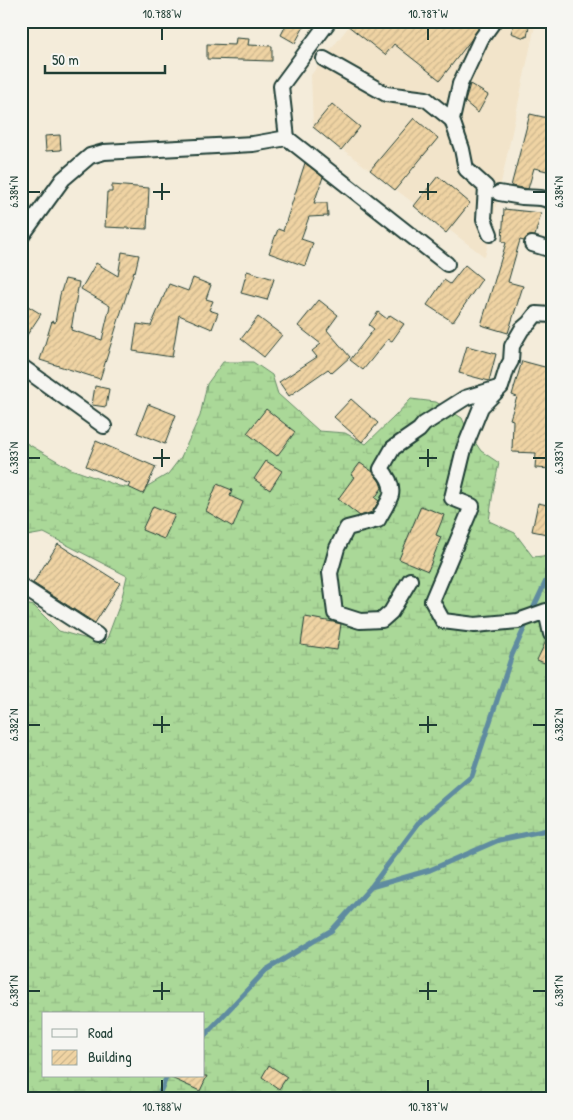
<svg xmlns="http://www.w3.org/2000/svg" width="573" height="1120" font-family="'Patrick Hand',sans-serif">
	<defs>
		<pattern id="wetland-marsh" width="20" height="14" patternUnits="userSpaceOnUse" patternTransform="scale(1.25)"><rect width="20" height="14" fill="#aad898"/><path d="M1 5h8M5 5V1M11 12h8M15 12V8" fill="none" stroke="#92ba84"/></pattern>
		<pattern id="building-hatch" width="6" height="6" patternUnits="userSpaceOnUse" patternTransform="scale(1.25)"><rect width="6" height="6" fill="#efd3a3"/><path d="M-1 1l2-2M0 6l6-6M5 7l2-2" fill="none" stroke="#ccb68d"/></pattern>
	</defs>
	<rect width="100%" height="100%" fill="#f4ecda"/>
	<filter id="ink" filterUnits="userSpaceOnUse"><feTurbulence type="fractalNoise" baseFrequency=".02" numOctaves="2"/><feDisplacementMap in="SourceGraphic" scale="10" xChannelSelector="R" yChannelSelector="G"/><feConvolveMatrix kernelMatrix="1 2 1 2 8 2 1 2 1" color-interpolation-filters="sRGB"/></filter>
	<g filter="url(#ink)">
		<!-- built -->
		<path fill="#f2e4ca" d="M353,21H536L485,257L313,127L311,75Z"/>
		<!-- wetland -->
		<path fill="url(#wetland-marsh)" stroke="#648a66" fill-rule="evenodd" d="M223,362H253L272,375L278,394L319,431L345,433L366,444L394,417L411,399L436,402L462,418L468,432L481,451L499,463L493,492L489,521L515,533L533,557L552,555V1099H21V603L34,606L59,631L105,644L121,601L127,576L44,533L21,537V440L71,469L119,486L141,490L168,474L181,457L200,416L207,384ZM44,1014H204V1076H44Z"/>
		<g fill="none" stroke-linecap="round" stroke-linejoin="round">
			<!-- stream -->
			<path stroke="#5f8ba0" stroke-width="5" d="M531,613L552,568
				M371,887L421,820L472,776L512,655L528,620
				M204,1036L266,970L332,930L371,887L430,870L499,840L552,829
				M157,1099L167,1076"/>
		</g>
		<!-- building -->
		<path fill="url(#building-hatch)" stroke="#1f3d34" d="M288,21H307L295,43L281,35Z
			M342,21H483L471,40L440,80L394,44L385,55Z
			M515,21H530L527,37L525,36V38L511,33Z
			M236,38L249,39L248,45L272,46V61L207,59V44L235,45Z
			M470,84L488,95L478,113L465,102Z
			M332,104L360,127L341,150L313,127Z
			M530,114L552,119V151L547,171L534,168L528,189L523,188L511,186Z
			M414,118L438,138L395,190L370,170Z
			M60,135L61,150L46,151L45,136Z
			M305,163L323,177L314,203H327L328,216L309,217L301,239L313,243L305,266L269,253L278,229L283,231Z
			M438,176L470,203L446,233L414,206Z
			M112,185L149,188L147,229L105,227L107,192H112Z
			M504,209L541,213L535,236H530L526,238L524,241L520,240L508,282L523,286L508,333L481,325L506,243L502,241Z
			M122,252L139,255L135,272L134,271L100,379L40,360L52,321L55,323L60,295L65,279L79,282L71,330L102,340L110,306L81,289L96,263L118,276Z
			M465,265L482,279L453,322L427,305L444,280L450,284Z
			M247,271L274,279L267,300L241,293Z
			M193,278L211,285L206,299L213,301L209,310L218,313L212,329L179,315L172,357L133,351L137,324L151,326L169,284L188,291Z
			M319,300L338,315L327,330L350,357L332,373L328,369L289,396L279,382L317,357L312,351L321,344L298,326Z
			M28,306L41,314L21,344V316Z
			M378,312L387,319L390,315L404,324L392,341L388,339L363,370L350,360L374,329L369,325Z
			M258,317L282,335L264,357L241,339Z
			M467,346L496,354L489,381L459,373Z
			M522,361L552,369V469L535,468L536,453L512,452L513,420L510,419L517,397L512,395Z
			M95,386L109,389L106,407L92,405Z
			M351,399L378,423L362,442L334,417Z
			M148,404L176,415L165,444L137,433Z
			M266,409L295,432L277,456L247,433Z
			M96,441L156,467L143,494L128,487L130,484L86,466Z
			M266,461L282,471L270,490L254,479Z
			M360,463L373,472L380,482L382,488L375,498L379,501L372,512L360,516L338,499L354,477L351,475Z
			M217,484L232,490L230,496L243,502L233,527L206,511Z
			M538,503L552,506V535L532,531Z
			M153,506L175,515L164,539L142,530Z
			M421,506L444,515L436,535L441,537L428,571L399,559Z
			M58,544L120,583L95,623L33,583Z
			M305,617L333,622L341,624L337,650L301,645Z
			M546,641L552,643V666L537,660Z
			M269,1065L287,1077L279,1089L262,1077Z
			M167,1076H207L200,1091Z"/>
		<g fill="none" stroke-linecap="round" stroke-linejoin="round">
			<defs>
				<path id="minor" d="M329,21L281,86L287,138L447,264
					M324,59L386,94L426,99L452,120
					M499,193L522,197L541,198L552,201
					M490,234L484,219L486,187L466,169L462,149L452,120L460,84L481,39L494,21
					M21,237L63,179L90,156L104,152L253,144L287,138
					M532,244L552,250
					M21,366L104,426
					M410,580L391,612L382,620L360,621L335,613L330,573L337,548L347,528L378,520C381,514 390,500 391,495C393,485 387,475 381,469L393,448L419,430L424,424L465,398L498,388
					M21,586L97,635
					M551,634L546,611L518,621L475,625L443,621L432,601L472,506L452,498L464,449L481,407L501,387L507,368L511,361L512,346L522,329L529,323L536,314L552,315"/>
			</defs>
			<!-- minor casing -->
			<use href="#minor" stroke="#1f3d34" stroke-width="18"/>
			<!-- minor -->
			<use href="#minor" stroke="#f6f6f2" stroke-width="14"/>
		</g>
	</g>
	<!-- ticks -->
	<path fill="none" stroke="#1f3d34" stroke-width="2" d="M162,28V40M428,28V40M162,183V200M428,183V200M28,192H40M153,192H170M419,192H437M533,192H546M162,449V467M428,449V467M28,458H40M153,458H170M419,458H437M533,458H546M162,716V733M428,716V733M28,725H40M153,725H170M419,725H437M533,725H546M162,982V1000M428,982V1000M28,991H40M153,991H170M419,991H437M533,991H546M162,1080V1092M428,1080V1092"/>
	<!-- margin -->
	<rect width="573" height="1120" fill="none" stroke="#f6f6f2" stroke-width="55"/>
	<!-- legend -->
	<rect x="42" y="1012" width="162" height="65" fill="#f6f6f2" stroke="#a0aca6"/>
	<rect x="52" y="1029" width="25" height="8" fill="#f6f6f2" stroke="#a0aca6"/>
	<text x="88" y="1038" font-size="15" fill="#1f3d34">Road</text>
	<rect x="52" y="1050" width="25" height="15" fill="url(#building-hatch)" stroke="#a0aca6"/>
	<text x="88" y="1062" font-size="15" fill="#1f3d34">Building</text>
	<!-- scale -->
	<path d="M45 65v8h120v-8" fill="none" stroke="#1f3d34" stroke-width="2.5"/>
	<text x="52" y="65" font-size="15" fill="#1f3d34" stroke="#f6f6f2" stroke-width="4" paint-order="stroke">50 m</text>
	<rect x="28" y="28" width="518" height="1064" fill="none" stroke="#1f3d34" stroke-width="2"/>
	<g font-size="12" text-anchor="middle" fill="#1f3d34">
		<text x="162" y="18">10.788°W</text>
		<text x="428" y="18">10.787°W</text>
		<text transform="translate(14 192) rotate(-90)" y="4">6.384°N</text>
		<text transform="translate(559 192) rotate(-90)" y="4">6.384°N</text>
		<text transform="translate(14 458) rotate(-90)" y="4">6.383°N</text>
		<text transform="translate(559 458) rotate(-90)" y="4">6.383°N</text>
		<text transform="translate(14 725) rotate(-90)" y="4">6.382°N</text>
		<text transform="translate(559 725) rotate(-90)" y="4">6.382°N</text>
		<text transform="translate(14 991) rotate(-90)" y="4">6.381°N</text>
		<text transform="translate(559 991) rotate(-90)" y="4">6.381°N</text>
		<text x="162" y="1111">10.788°W</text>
		<text x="428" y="1111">10.787°W</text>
	</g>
</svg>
